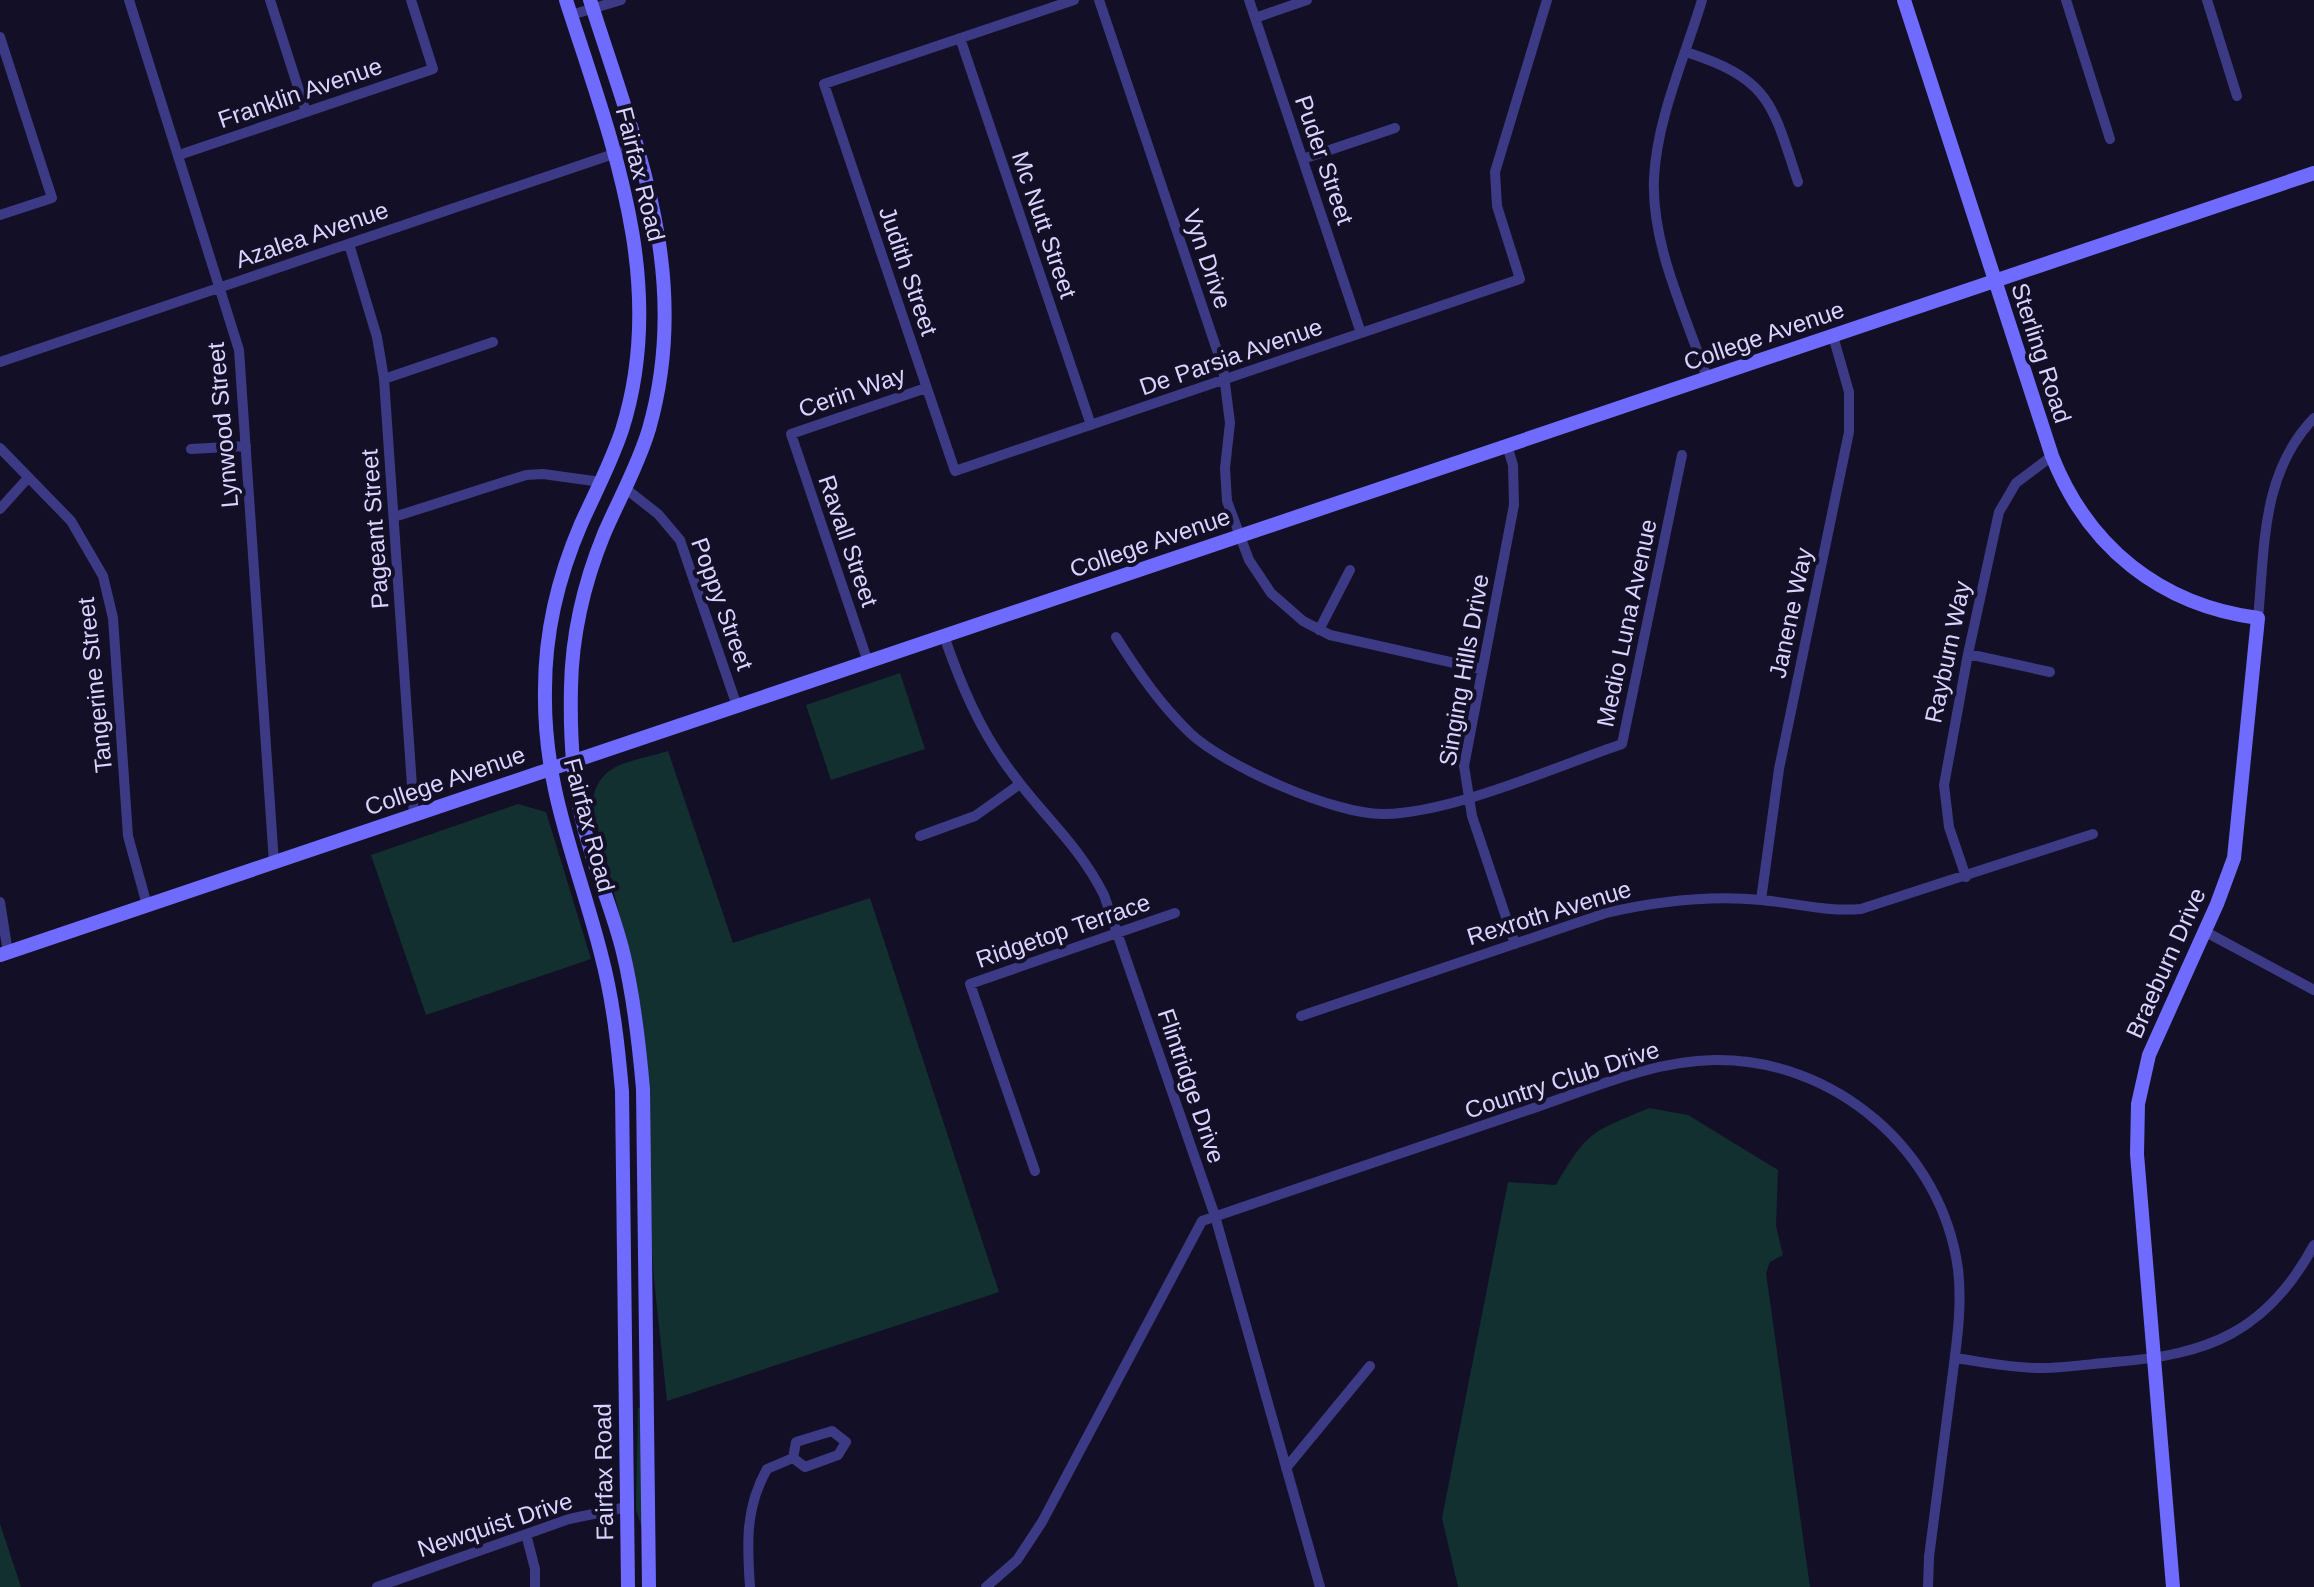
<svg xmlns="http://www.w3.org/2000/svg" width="2314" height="1587" font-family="Arial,sans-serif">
	<rect width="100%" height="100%" fill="#130f26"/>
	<!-- green -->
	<path fill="#12302f" d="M900,673L925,749L831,780L806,705Z
		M668,751L733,943L870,898L999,1292L667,1401L654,1280L631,960L592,806C596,761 631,763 668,751Z
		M518,804L546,812L591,959L426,1015L371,855Z
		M1649,1108L1688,1115L1778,1170L1776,1226L1783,1255L1770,1262L1766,1273L1810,1587H1458L1442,1518L1508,1182L1556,1185C1588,1130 1592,1132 1649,1108Z
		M638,1408H641L642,1528L636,1510Z
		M0,1524L21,1587H0Z"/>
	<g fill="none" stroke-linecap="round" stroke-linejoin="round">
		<!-- street -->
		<path stroke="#3d3a85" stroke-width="10" d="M129,0L239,350L274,863
			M270,0L306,112
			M1074,0L824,84L955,471L1520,279L1497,206L1495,172L1547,0
			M1099,0L1223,368L1230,423L1225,468L1227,501L1249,560L1271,593L1303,621L1330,635L1481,669
			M1249,0L1361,333
			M1702,0C1685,57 1657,118 1654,178C1651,246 1686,315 1707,378
			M2066,0L2110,139
			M2207,0L2237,96
			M571,15L621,0
			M1255,18L1307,0
			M0,37L52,198L0,215
			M960,38L1091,425
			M1686,52C1770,79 1772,103 1798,182
			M179,155L433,69L411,0
			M1303,159L1395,128
			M349,244L377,337L384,379L414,815
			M0,362L637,146
			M384,379L493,342
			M1507,446L1513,465L1514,505L1464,766L1472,816L1515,944
			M0,448L71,521L103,576L113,618L128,836L147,905
			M191,449L246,446
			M626,489L658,514L680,540L737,706
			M0,509L27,479
			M394,517L526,475L543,474L601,482
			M2258,618C2265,546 2261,473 2314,418
			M1319,630L1350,570
			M944,636C961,685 980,731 1012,773C1044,817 1079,845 1104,895L1215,1216L1320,1587
			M1116,637C1138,672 1160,704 1190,733C1225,766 1335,815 1384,814C1452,813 1555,767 1622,744L1682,455
			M1968,654L2050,672
			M868,662L791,434L926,388
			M920,836L975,816L1020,784
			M1966,877L1949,827L1944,785L1968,654L1999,512L2016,483L2052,456
			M1761,900L1779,769L1849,432V392L1833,336
			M0,902L8,953
			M2204,931L2314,990
			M1301,1016L1606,913C1658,901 1708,895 1761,900C1795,903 1826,912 1861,909L2093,834
			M1035,1171L970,984L1175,913
			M1955,1358C1983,1362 2012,1368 2040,1368C2065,1368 2090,1364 2114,1362C2208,1355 2267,1332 2314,1245
			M832,1431L846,1442L838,1455L805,1467L793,1458L796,1442Z
			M1286,1468L1370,1366
			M526,1534L535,1569V1587
			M377,1587L569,1519L627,1507
			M750,1587C747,1544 745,1508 767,1469L793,1458
			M986,1587L1017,1560L1042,1522L1202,1221C1308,1184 1415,1148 1522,1112C1584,1092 1648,1061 1714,1060C1834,1058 1942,1150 1958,1269C1963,1311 1955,1353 1950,1395C1943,1449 1936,1503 1929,1557L1928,1587"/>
		<!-- secondary -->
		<path stroke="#6f6bff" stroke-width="14" d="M566,0C611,140 669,282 622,430C611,463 595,493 581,524C559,575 545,633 545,689C543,789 577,860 601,954C613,999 618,1045 622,1091L628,1587
			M590,0C636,145 693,275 649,429C638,466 619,499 604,534C584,583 572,635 571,687C570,730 572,777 582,819C592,864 612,907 623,952C634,997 639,1043 643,1089L649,1587
			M1904,0L2052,456C2088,547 2160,605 2258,618L2234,858L2217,904L2149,1055L2138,1104L2137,1154L2173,1587
			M0,955L2314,173"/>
	</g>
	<g text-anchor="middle" stroke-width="8" stroke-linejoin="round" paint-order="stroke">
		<!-- street labels -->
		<g font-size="24" fill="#d9d4ff" stroke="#130f26">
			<text transform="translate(300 93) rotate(-19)" y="8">Franklin Avenue</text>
			<text transform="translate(1324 160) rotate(71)" y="8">Puder Street</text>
			<text transform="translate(640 174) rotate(76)" y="8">Fairfax Road</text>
			<text transform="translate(1044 225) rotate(71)" y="8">Mc Nutt Street</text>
			<text transform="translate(312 235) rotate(-19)" y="8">Azalea Avenue</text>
			<text transform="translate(1207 259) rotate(71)" y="8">Vyn Drive</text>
			<text transform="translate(908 271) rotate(71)" y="8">Judith Street</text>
			<text transform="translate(1764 336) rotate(-19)" y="8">College Avenue</text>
			<text transform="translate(2041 353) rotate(72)" y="8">Sterling Road</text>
			<text transform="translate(1231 357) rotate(-19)" y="8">De Parsia Avenue</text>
			<text transform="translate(852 392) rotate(-19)" y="8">Cerin Way</text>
			<text transform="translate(223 425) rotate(-95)" y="8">Lynwood Street</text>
			<text transform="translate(375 529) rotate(-94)" y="8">Pageant Street</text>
			<text transform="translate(848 541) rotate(71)" y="8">Ravall Street</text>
			<text transform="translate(1150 543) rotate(-19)" y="8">College Avenue</text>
			<text transform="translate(722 604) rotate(70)" y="8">Poppy Street</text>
			<text transform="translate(1791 613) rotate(-78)" y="8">Janene Way</text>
			<text transform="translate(1627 623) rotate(-78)" y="8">Medio Luna Avenue</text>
			<text transform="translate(1948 652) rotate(-78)" y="8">Rayburn Way</text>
			<text transform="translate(1464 670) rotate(-80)" y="8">Singing Hills Drive</text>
			<text transform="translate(95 685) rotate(-96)" y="8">Tangerine Street</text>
			<text transform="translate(445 781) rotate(-19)" y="8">College Avenue</text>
			<text transform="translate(589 825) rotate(75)" y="8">Fairfax Road</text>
			<text transform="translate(1549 913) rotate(-17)" y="8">Rexroth Avenue</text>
			<text transform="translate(1063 931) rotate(-19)" y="8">Ridgetop Terrace</text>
			<text transform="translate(2166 963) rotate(-66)" y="8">Braeburn Drive</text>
			<text transform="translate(1562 1080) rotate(-18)" y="8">Country Club Drive</text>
			<text transform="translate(1191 1086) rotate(71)" y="8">Flintridge Drive</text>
			<text transform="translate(604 1472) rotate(-91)" y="8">Fairfax Road</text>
			<text transform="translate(495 1525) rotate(-18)" y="8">Newquist Drive</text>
		</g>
	</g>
</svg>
